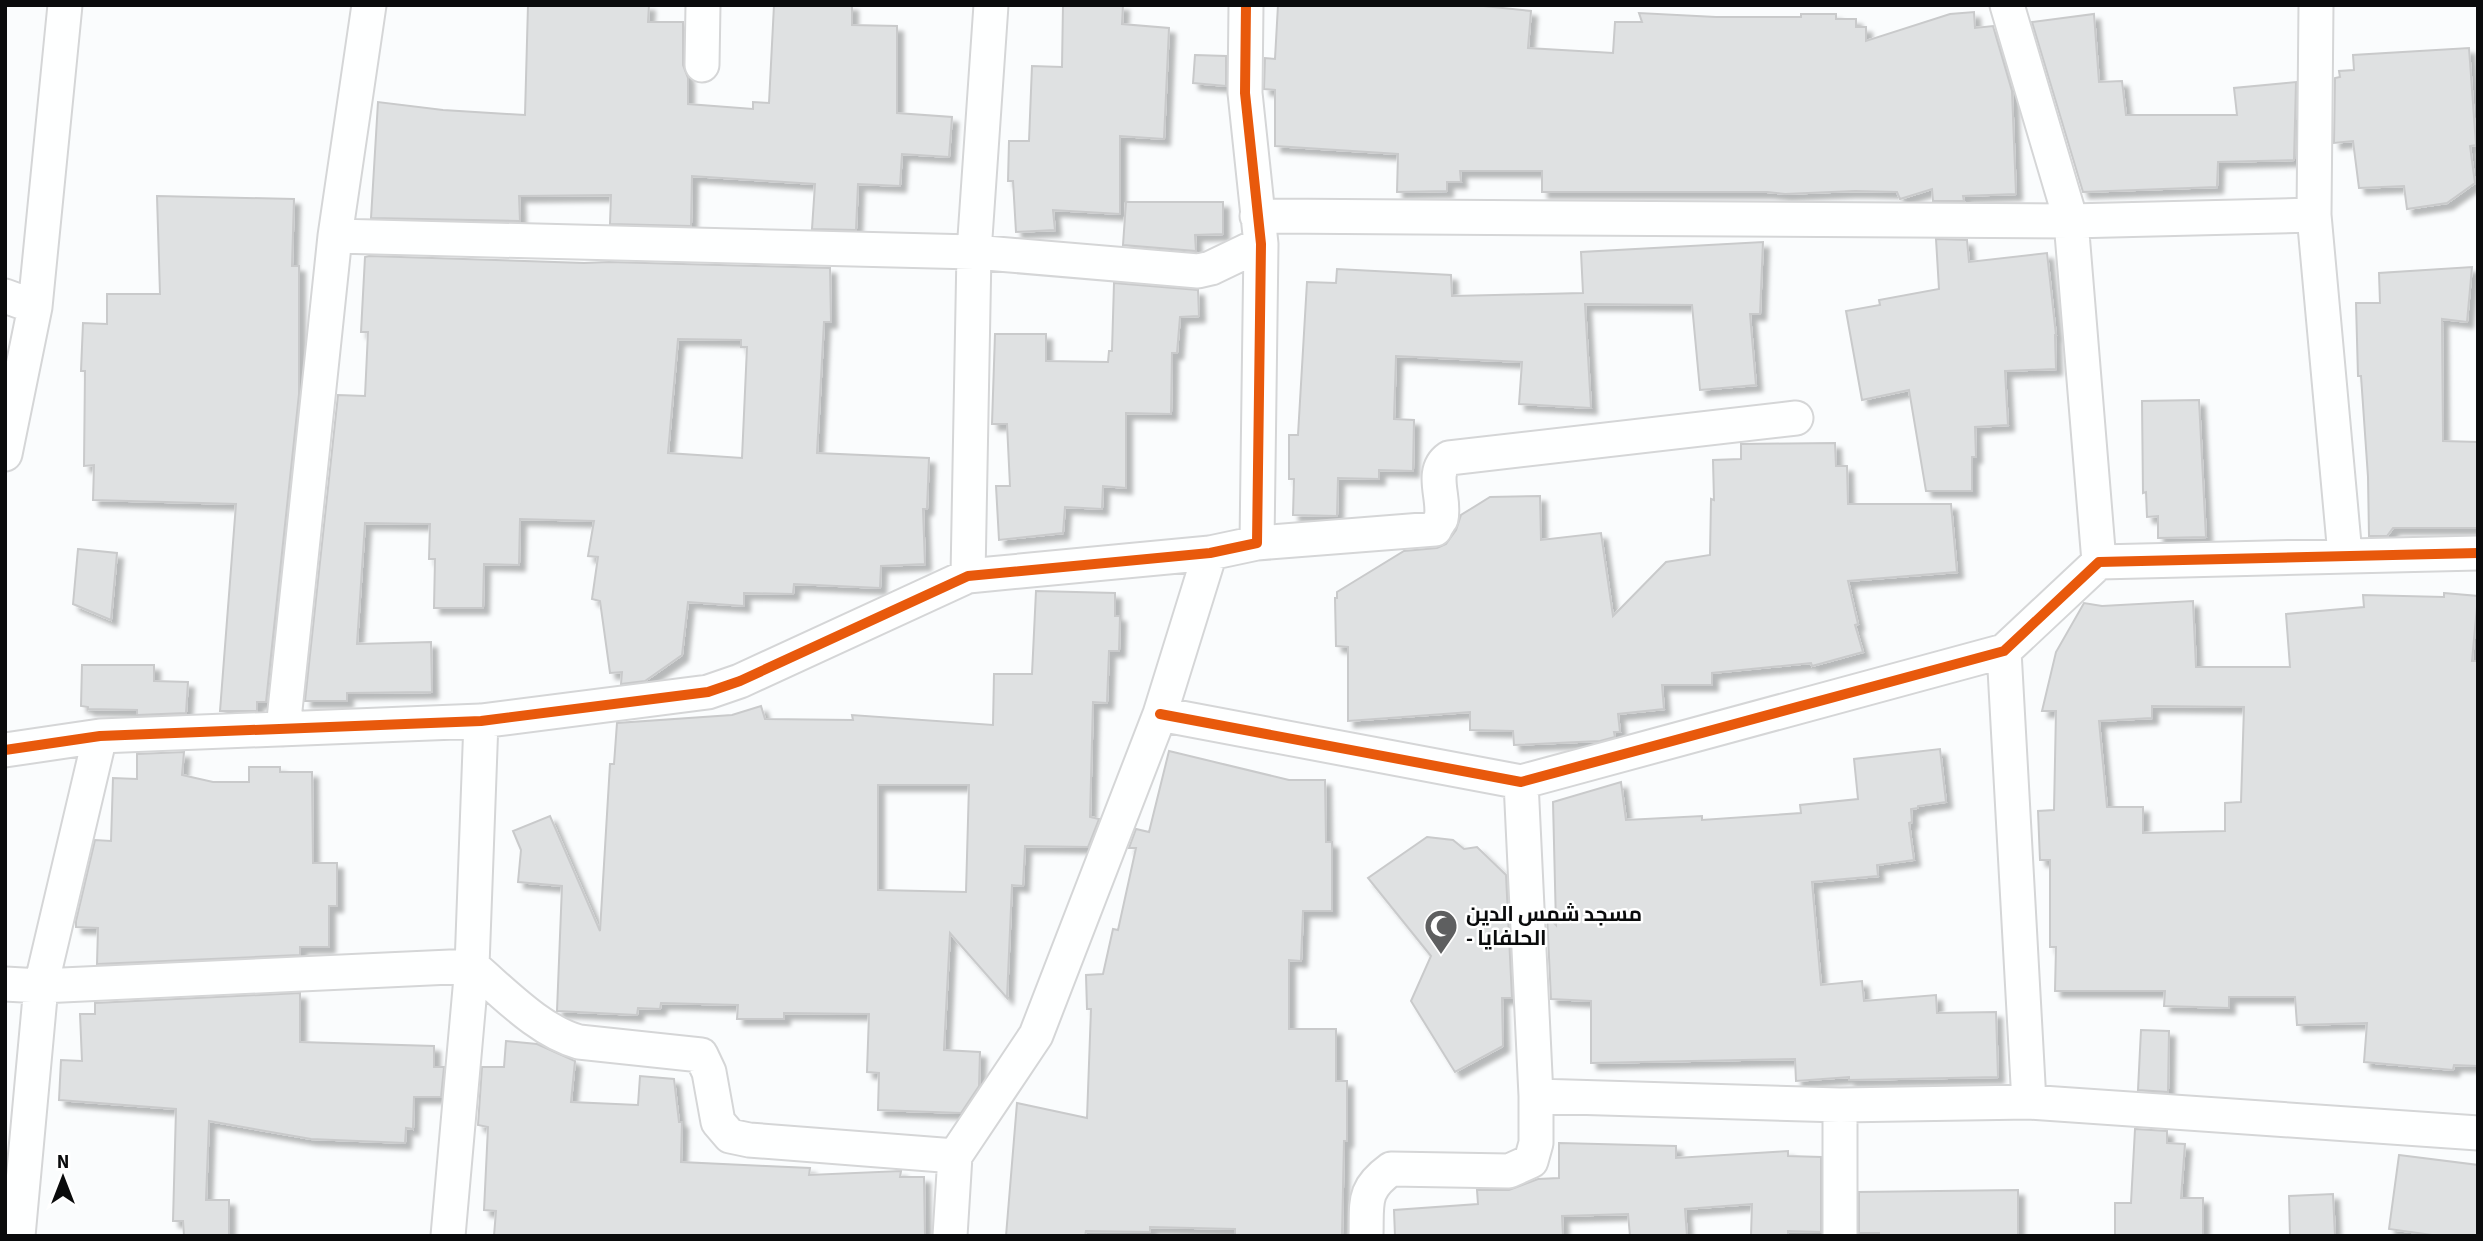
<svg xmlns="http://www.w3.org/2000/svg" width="2483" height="1241" font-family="'Source Sans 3',Cairo,sans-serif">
	<defs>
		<filter id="shadow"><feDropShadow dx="6" dy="6" stdDeviation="2" flood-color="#0004"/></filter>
	</defs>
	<rect width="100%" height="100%" fill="#fafcfd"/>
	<!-- building -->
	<path fill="#dfe1e2" stroke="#c9cacb" stroke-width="2" fill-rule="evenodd" filter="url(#shadow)" d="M528,5H649L648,22H683V65L688,78V104L753,109V102L769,103L774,5H852V25L897,26V113L952,117L949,157L902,154L900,186L858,184L856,230L812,229L815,184L692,176L691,226L610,224L611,195L519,196L520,221L371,218L378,102L443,110L525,115Z
		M1063,5H1123L1122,24L1169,28L1164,139L1120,136V214L1053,210L1055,230L1016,232L1013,181H1008L1009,141H1029L1032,66L1062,67Z
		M1278,5H1474L1531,11L1528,48L1613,53L1615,22H1642L1639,13L1716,17H1801V14H1836V19H1856V27H1866V41L1950,14L1974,12L1975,28L1993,26L2012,91L2016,194L1963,196L1964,201H1933L1932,189L1900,199L1897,192L1855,191L1785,194L1767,192H1542V171H1460L1461,182H1447V191L1397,192L1398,154L1275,146V90L1264,89L1265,58L1275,59Z
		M2094,14L2099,82L2122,81L2126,115H2237L2234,88L2296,82L2294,160L2218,162L2217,187L2083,192L2032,22Z
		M2469,48L2476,145L2470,146L2475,183L2447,203L2407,209L2404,186L2359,188L2353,141L2334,143L2335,78L2340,77L2339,71L2354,70L2353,55Z
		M1195,55L1226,56V86L1193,83Z
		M157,196L294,199L292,266H299V394L266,702H257V711H220L236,504L93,500L94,465L84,466L85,371H81L83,323L107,324V294H160Z
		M1126,202H1223V234L1195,235L1196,251L1123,245Z
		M1936,239L1967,240L1969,262L2047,253L2056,335H2055L2056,369L2005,371L2008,425L1975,427L1976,457H1972V491H1926L1909,390L1862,400L1846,311L1880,305L1879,300L1939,289Z
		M1763,242L1760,314H1750L1756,385L1700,390L1692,305L1585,304L1591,408L1519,404L1522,362L1396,356L1394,419L1414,420L1413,471L1379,470V479L1338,478L1337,516L1293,515L1294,479H1289V435H1298L1307,282L1336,283L1337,269L1451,275L1452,296L1583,293L1581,252Z
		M369,256L584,263L609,262L830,268L831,322H824L817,453L929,458L927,509H923L925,564L881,566L880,588L794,584L793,594L744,593V606L688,602L682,655L645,681L621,684L622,672L610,673L600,601L592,599L598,557L588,556L594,521L520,519L519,565L484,564L483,608H434L435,559H429L430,524L365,523L357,644L431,642L432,692L347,693V701H305L338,395L365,396L368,332H361L365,257ZM678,339L741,340V347H747L742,458L668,453Z
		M2472,267L2467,322L2442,319L2443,441L2478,442V528H2393L2387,536H2369L2368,477L2361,376H2358L2356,303H2380L2379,273Z
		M1114,283L1198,290L1199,316L1180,317L1177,353H1172L1171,414L1126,413V488L1103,486L1102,509L1065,507L1063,533L999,540L996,486H1010L1007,424H992L995,334H1046V361L1108,362L1109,351H1112Z
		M2199,400L2206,537L2158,538V516L2147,517L2146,492L2143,493L2142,401Z
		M1835,443L1836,466H1847L1848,504H1951L1957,572L1848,581L1858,624L1855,625L1863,652L1812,666L1811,663L1712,673V685H1662L1664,709L1618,714L1620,732H1614L1615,737L1600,741L1514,745L1513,731L1470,730V712L1348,721V647L1336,646L1335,598H1337V592L1404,551L1437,548L1446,544L1456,530L1461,515L1490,497L1540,496L1541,540L1601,533L1613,616L1666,562L1710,555L1711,499L1714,500L1713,460L1741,459V444Z
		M78,549L117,553L111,620L73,604Z
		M1036,591L1115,593V616H1120L1119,651H1109L1107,703L1093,702L1090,817L1099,819L1088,847L1025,846L1023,886L1012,885L1007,998L950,933L944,1050L980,1052L979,1086L961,1113L878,1110L879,1073L867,1072L869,1014L784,1013V1019H737L738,1005L661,1003L660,1009L638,1008L637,1015L557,1011L562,886L518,882L521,850L513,831L550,816L600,931L610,764H614L617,723L732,715L761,706L765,719L853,720L852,715L993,725L994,674H1032ZM878,785H969L966,892L878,890Z
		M2444,593L2478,596L2472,661H2478V1066L2454,1065L2453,1070L2364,1062L2367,1023L2297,1025L2295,997H2229V1008L2164,1006L2165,991H2055L2056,947H2050V860H2040L2038,811L2054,810L2056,711H2042L2056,652L2084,603L2102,606L2193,601L2196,667H2290L2286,614L2364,607L2363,595L2444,597ZM2152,706L2244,707L2241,802L2225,803V831L2143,833V807H2107L2099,721L2152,718Z
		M82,665H154V681L188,682L186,713L137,715V710L88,709V707L81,706Z
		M1940,749L1946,802L1918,806V808L1911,809L1912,822L1909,823L1914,860L1877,865L1878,876L1812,882L1821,985L1862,981L1864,1001L1936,995L1937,1013L1996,1012L1998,1077L1849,1080V1077L1796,1081L1795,1059L1591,1063V1001L1551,999L1547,915L1556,925L1553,802L1621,782L1626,820L1702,816V820L1801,813L1800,805L1858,799L1854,759Z
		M1169,751L1289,780H1325L1326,842H1332V911H1303L1301,961L1289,960V1029H1336V1081H1347V1141H1344L1342,1236H1235V1229L1150,1227V1232L1086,1231L1085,1236H1006L1017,1103L1087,1118L1091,1009H1087L1086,975L1103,974L1113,929L1118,930L1136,848H1129L1136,829L1149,832Z
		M184,752L182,775L213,782H249V767H280V772H312L313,863H337V906H329V947H300V955L97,964L98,928L76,927V921L95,840L111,841L113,778L137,779V754Z
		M1427,837L1453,840L1464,849L1477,847L1506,875L1512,998H1502L1503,1046L1455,1072L1411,1001L1431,956L1368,878Z
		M300,993V1042L434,1046V1067H444L441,1097H414L413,1129L406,1128L405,1143L311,1139L209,1121L206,1200H229V1236H184L183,1221H173L176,1109L59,1100L61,1060L82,1061L80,1014H95V1003Z
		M2141,1030L2169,1031L2168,1092L2138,1090Z
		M506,1041L537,1044L575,1061L571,1102L638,1105L640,1076L674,1079L679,1122H682L681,1162L810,1168L809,1175L901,1171L900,1177H924L925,1236H494L496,1211L484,1210L488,1127L478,1125L482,1067H504Z
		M2135,1129L2167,1131V1143L2185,1144L2181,1198H2203V1236H2115V1203H2131Z
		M1559,1143L1676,1146V1158L1788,1151V1156L1821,1157V1232L1788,1231V1236H1751L1752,1204L1685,1209L1687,1236H1630L1628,1214L1562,1216L1563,1236H1395L1394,1210L1478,1204L1477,1190H1509L1538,1179L1559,1178Z
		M2399,1155L2478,1165V1236H2439L2389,1229Z
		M2018,1190V1236H1879V1233H1859V1192Z
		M2333,1194L2335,1236H2290L2289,1196Z"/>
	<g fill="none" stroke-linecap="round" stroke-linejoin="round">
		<defs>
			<path id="minor" d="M2007,5L2071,221L2099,562
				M2316,5L2314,215L2345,555
				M702,65L703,5
				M1257,216L2071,221L2314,215
				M335,236L974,252L1198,271L1211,268L1261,244
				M5,296L35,307
				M5,454L35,307L65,5
				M1257,543L1435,529C1435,528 1440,520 1441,519C1446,499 1429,472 1449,458L1796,418
				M968,576L974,252L991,5
				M2004,651L2029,1102
				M1160,714L1521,782L2004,651L2099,562L2478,553
				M283,729L335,236L369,5
				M5,750L100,736L481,721L708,692L740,681L968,576L1210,553L1257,543L1261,244L1245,93L1246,5
				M5,984L41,986L472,966C503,992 539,1031 579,1042L701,1055L709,1072L718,1122L730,1136L749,1140L955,1156
				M1536,1096L1840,1105L2029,1102L2478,1133
				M18,1236L41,986L100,736
				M448,1236L472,966L481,721
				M950,1236L955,1156L1036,1035L1160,714L1210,553
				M1366,1236C1367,1202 1362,1190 1391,1169L1509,1171L1531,1161L1536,1143V1096L1521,782
				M1840,1236V1105"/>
		</defs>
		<!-- minor casing -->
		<use href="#minor" stroke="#d5d6d7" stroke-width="37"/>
		<!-- minor -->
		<use href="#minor" stroke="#feffff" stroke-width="33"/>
		<defs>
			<path id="cycleway" d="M1160,714L1521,782L2004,651L2099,562L2478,553
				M5,750L100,736L481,721L708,692L740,681L968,576L1210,553L1257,543L1261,244L1245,93L1246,5"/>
		</defs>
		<!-- cycleway casing -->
		<use href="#cycleway" stroke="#fff" stroke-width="15"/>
		<!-- cycleway -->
		<use href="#cycleway" stroke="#e8590c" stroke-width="10"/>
	</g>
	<!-- icons -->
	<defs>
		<symbol id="mosque-pin" viewBox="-11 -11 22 30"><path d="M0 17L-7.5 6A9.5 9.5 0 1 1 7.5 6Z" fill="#5e5f60" stroke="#fff"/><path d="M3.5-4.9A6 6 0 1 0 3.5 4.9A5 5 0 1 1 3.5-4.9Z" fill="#fff"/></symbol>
	</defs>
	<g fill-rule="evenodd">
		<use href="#mosque-pin" x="1422" y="907" width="38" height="52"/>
	</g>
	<g text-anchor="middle" stroke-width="5" stroke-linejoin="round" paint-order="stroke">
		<!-- poi labels -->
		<g font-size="21" font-weight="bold" fill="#0a0b0c" stroke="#fff" text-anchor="start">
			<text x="1466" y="921">مسجد شمس الدين<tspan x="1466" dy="24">- الحلفايا</tspan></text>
		</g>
	</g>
	<!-- border -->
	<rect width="2483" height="1241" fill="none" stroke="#0a0b0c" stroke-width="14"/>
	<!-- north arrow -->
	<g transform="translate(63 1178)" stroke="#ffffff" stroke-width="5" paint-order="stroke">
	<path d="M0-5L12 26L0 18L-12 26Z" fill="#0a0b0c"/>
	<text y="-10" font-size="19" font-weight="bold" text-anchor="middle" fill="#0a0b0c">N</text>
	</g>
</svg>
